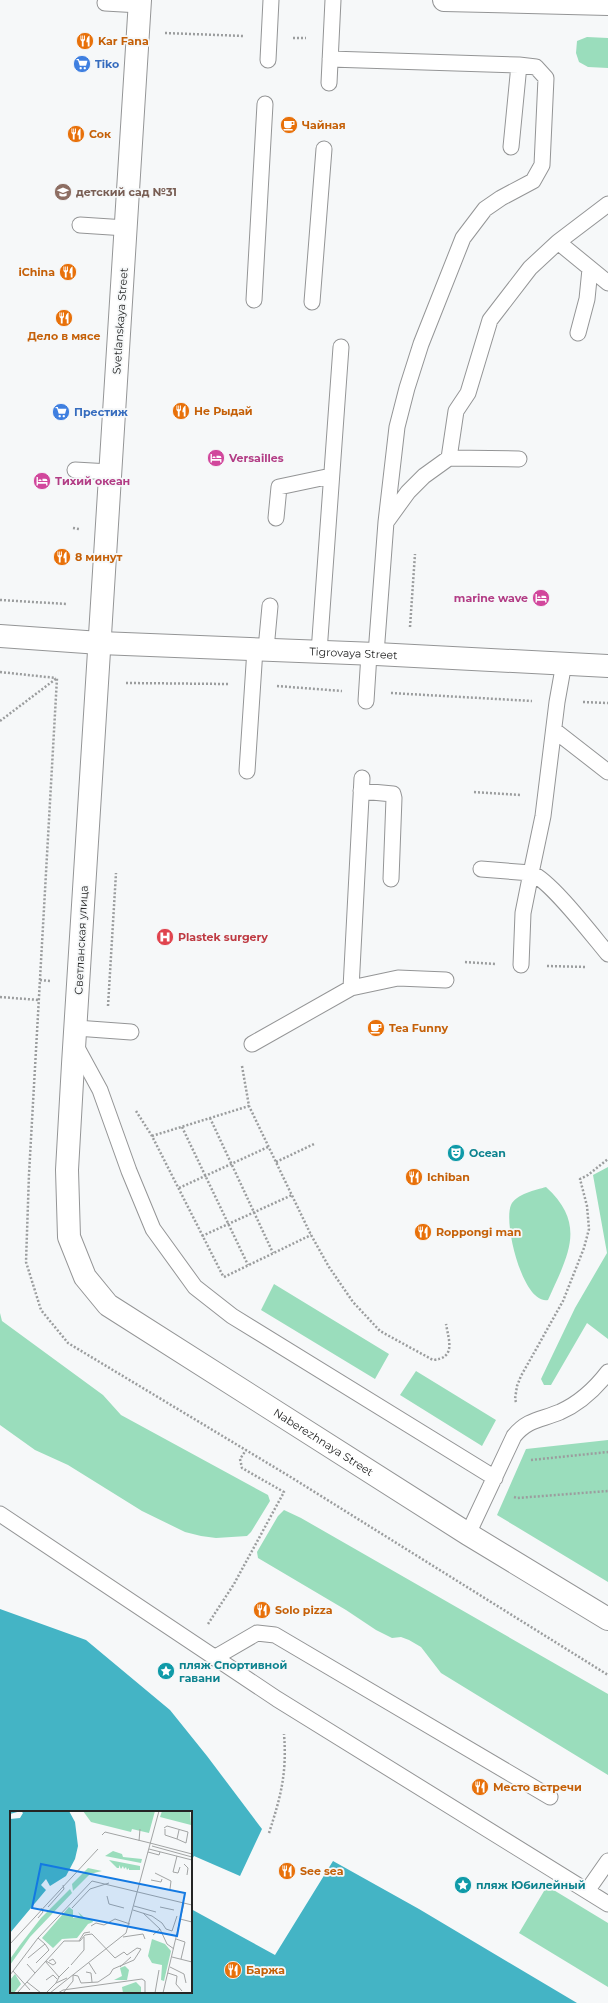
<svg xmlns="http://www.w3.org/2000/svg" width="608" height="2003" font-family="Montserrat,sans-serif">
	<rect width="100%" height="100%" fill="#f6f8f9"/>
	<!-- green -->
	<path fill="#9addbc" d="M587,37L608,38V68L588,67L579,62L576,53L577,41Z
		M608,1167V1339L587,1323L551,1385H544L541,1379L575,1308L607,1253L593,1175Z
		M546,1187C588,1225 567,1257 548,1300C523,1305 503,1223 511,1205C516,1194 536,1190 546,1187Z
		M274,1284L389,1354L375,1379L261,1310Z
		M0,1313L2,1321L103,1395L121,1415L268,1495L270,1501L251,1532L247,1536L216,1538L201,1536L185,1532L142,1511L68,1465L35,1450L0,1425Z
		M416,1371L496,1420L482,1446L400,1395Z
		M608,1440V1582L497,1515L526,1449Z
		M284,1510L301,1518L608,1694V1775L441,1673L421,1647L409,1640L401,1637L392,1638L376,1630L346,1610L258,1558L257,1552L278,1516Z
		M547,1886L608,1923V1987L519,1933Z"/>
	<!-- water -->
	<path fill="#44b4c5" d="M0,1609L86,1640L170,1710L207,1756L262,1829L240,1876L194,1856L191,1861V1812H11V1992H191V1909L275,1955L333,1861L419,1909L577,2003H0Z"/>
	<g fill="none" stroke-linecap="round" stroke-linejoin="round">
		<defs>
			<path id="service" d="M105,3L140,5
				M330,59L519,65L536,67L546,78L542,165L533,181L501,198L485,209L463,238L421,344L407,388L397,427L386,522L376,654
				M268,60L271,0
				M329,83L333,0
				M511,147L519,65
				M608,204L558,242L608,283
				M80,225L126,228
				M254,300L265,104
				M312,302L324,149
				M578,333L587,299L590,269
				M449,458L519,459
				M75,470L110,472
				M276,518L279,487L331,476
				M387,521L408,492L424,476L449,458L456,411L468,393L490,320L530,268L558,242
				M266,649L270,606
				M319,652L341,347
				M564,663L557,702L543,816L531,873C551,881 592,935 608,954
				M366,701L369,654
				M554,730L608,772
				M247,771L255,649
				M361,791L393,794L394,798L391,879
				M481,869L531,873L523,913L521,965
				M351,988L398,978L446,980
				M76,1028L131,1032
				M75,1044L100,1090L129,1171L153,1229L195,1287L232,1316L495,1478
				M252,1044L351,988L362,778
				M0,1514L277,1699L608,1904
				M468,1534L514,1436C528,1419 541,1420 560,1412C580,1403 595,1389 608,1372
				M214,1658L257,1633L275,1635L550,1797
				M587,1891L608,1861"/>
			<path id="minor" d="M444,0L608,4"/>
			<g id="primary">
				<path id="s1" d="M140,0L73,1064L67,1170L69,1237L85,1277L108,1305L468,1534L608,1619"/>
				<path id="s2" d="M0,636L100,643L376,654L608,666"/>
			</g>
		</defs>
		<!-- service casing -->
		<use href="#service" stroke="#949596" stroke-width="17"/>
		<!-- minor casing -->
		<use href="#minor" stroke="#949596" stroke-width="24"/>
		<!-- primary casing -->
		<use href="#primary" stroke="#949596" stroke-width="24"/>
		<!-- path -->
		<path stroke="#9b9d9e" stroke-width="2.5" stroke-dasharray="2 2" stroke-linecap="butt" d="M165,33L244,36
			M293,38H306
			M73,528L79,529
			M0,600L67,604
			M410,627L415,554
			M0,672L56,678
			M126,683L228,684
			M277,686L342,691
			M391,693L532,701
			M583,702L608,703
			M0,721L57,678L29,1174L26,1262L41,1310L68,1343L289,1476L608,1675
			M474,792L520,795
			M465,962L496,964
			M547,966L586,967
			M40,980L50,981
			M0,997L39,1000
			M108,1006L116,873
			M242,1066L249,1106L311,1235L329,1267L353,1302L380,1331L433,1360C456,1358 449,1341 446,1324
			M136,1111L152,1136L223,1276
			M210,1118L273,1253
			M182,1127L248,1265
			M152,1136L249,1106
			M276,1162L314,1144
			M179,1188L268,1147
			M202,1236L292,1195
			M224,1277L311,1235
			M516,1402L515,1399L517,1386L521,1376L563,1301L584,1248L589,1229L587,1206L580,1179L588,1175L608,1159
			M531,1460L608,1452
			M514,1497L517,1498L608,1491
			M208,1624L234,1584L284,1492L242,1468L240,1459L246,1450
			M269,1833C281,1796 287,1773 284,1734"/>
		<!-- service -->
		<use href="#service" stroke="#fff" stroke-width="15"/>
		<!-- minor -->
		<use href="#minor" stroke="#fff" stroke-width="22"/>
		<!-- primary -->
		<use href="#primary" stroke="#fff" stroke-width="22"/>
	</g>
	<!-- icons -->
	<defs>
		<symbol id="restaurant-disc" viewBox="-11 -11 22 22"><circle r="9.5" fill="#e8710a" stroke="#f6f8f9"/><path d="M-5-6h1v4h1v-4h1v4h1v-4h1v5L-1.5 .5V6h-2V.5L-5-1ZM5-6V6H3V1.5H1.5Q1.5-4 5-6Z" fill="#fff"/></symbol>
		<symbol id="supermarket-disc" viewBox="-11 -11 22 22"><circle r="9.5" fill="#3f7fe0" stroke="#f6f8f9"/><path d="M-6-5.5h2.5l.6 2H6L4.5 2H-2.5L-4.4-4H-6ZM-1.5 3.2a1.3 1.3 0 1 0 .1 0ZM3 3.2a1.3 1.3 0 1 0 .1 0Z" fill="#fff"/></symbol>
		<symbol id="cafe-disc" viewBox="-11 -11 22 22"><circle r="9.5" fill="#e8710a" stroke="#f6f8f9"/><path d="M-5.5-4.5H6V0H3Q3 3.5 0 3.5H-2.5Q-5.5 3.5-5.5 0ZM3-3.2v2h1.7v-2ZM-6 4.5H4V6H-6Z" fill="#fff"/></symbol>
		<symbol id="school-disc" viewBox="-11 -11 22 22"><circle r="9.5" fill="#8d6e63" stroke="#f6f8f9"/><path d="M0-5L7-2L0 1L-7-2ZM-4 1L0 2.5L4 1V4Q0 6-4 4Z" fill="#fff"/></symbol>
		<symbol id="hotel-disc" viewBox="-11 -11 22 22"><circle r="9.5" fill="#d1479c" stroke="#f6f8f9"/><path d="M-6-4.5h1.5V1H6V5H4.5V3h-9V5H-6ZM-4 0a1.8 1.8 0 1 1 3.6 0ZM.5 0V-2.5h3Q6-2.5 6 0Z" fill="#fff"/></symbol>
		<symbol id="hospital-disc" viewBox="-11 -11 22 22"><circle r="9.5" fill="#e0444e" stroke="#f6f8f9"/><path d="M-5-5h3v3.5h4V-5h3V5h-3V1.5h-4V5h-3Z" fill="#fff"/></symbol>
		<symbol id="theatre-disc" viewBox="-11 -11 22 22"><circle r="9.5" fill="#0f9aa8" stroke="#f6f8f9"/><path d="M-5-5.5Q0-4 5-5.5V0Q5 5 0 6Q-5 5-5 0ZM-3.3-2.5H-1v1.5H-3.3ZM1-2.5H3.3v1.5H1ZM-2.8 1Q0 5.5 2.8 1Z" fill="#fff"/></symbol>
		<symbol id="sight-disc" viewBox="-11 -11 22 22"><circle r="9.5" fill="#0f9aa8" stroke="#f6f8f9"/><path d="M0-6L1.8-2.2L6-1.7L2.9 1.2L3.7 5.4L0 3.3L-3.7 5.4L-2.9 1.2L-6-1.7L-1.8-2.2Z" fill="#fff"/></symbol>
	</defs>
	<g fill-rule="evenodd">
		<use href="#restaurant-disc" x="75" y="31" width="20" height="20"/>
		<use href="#supermarket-disc" x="72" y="54" width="20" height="20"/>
		<use href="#cafe-disc" x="279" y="115" width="20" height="20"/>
		<use href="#restaurant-disc" x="66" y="124" width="20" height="20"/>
		<use href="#school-disc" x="53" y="182" width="20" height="20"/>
		<use href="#restaurant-disc" x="58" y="262" width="20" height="20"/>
		<use href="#restaurant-disc" x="54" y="308" width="20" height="20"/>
		<use href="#restaurant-disc" x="171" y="401" width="20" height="20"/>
		<use href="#supermarket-disc" x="51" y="402" width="20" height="20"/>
		<use href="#hotel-disc" x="206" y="448" width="20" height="20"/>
		<use href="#hotel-disc" x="32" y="471" width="20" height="20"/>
		<use href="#restaurant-disc" x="52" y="547" width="20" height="20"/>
		<use href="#hotel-disc" x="531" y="588" width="20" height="20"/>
		<use href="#hospital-disc" x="155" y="927" width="20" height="20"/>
		<use href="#cafe-disc" x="366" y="1018" width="20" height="20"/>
		<use href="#theatre-disc" x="446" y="1143" width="20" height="20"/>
		<use href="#restaurant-disc" x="404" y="1167" width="20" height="20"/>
		<use href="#restaurant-disc" x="413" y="1222" width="20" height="20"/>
		<use href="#restaurant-disc" x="252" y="1600" width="20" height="20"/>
		<use href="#sight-disc" x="156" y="1661" width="20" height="20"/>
		<use href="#restaurant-disc" x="470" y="1777" width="20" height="20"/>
		<use href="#restaurant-disc" x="277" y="1861" width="20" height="20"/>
		<use href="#sight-disc" x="453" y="1875" width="20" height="20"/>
		<use href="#restaurant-disc" x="223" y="1960" width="20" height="20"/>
	</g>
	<g text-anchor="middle" stroke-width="3.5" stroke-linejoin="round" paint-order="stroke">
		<!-- food labels -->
		<g font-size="11" font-weight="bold" fill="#c56008" stroke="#f6f8f9" text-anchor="start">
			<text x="98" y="45">Kar Fana</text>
			<text x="302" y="129">Чайная</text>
			<text x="89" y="138">Сок</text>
			<text x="55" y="276" text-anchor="end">iChina</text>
			<text x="64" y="340" text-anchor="middle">Дело в мясе</text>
			<text x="194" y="415">Не Рыдай</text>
			<text x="75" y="561">8 минут</text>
			<text x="389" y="1032">Tea Funny</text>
			<text x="427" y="1181">Ichiban</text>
			<text x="436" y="1236">Roppongi man</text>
			<text x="275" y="1614">Solo pizza</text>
			<text x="493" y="1791">Место встречи</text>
			<text x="300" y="1875">See sea</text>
			<text x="246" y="1974">Баржа</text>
		</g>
		<!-- shop labels -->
		<g font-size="11" font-weight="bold" fill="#366cbe" stroke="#f6f8f9" text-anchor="start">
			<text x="95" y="68">Tiko</text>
			<text x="74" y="416">Престиж</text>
		</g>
		<!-- education labels -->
		<g font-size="11" font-weight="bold" fill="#785e54" stroke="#f6f8f9" text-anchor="start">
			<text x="76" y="196">детский сад №31</text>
		</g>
		<!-- street labels -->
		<g font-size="11" fill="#242525" stroke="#f6f8f9">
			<text transform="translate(120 321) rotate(-86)" y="4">Svetlanskaya Street</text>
			<text dy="4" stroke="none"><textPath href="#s2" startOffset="354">Tigrovaya Street</textPath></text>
			<text transform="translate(81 940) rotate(-87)" y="4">Светланская улица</text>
			<text dy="4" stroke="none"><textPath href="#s1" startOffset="1574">Naberezhnaya Street</textPath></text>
		</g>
		<!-- hotel labels -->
		<g font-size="11" font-weight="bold" fill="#b23c85" stroke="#f6f8f9" text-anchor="start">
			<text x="229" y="462">Versailles</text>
			<text x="55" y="485">Тихий океан</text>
			<text x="528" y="602" text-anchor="end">marine wave</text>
		</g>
		<!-- health labels -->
		<g font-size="11" font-weight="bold" fill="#be3a42" stroke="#f6f8f9" text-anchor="start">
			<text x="178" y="941">Plastek surgery</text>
		</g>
		<!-- culture labels -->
		<g font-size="11" font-weight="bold" fill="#0d838f" stroke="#f6f8f9" text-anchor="start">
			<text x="469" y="1157">Ocean</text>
			<text x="179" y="1669">пляж Спортивной<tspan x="179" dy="13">гавани</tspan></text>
			<text x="476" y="1889">пляж Юбилейный</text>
		</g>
	</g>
	<!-- overview -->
	<g transform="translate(10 1811)">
		<rect width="182" height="182" fill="#f6f8f9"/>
		<path d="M73,0H145L139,22L122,18L121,21L81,11ZM152,0H180L181,14L150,6ZM103,40L112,43L113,46L132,48L131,52L95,45ZM99,49L130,55V59H119V57L117,59L116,56L114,58L113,55L111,58L109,54V57H107ZM78,57L92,60L80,63L63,80L62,73ZM60,78L62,82L20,126L0,154V148L10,134L31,107ZM59,96L63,99V107L71,106L68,101L76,108H82L83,111L78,113L67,127L52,128L43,137L32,127ZM142,128L155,133L161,140L154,170L151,169L152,154L142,152L138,145ZM115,155L119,159L117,169H104L112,165L110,157ZM5,163L11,173L4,182H0V169ZM126,171L131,176V181L113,182L112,176Z" fill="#9addbc"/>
		<path d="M0,0H59L65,11L68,35L65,48L56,65L40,75L36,68L31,74L36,79L0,122V8L10,7L13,2L11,0L0,3Z" fill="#44b4c5"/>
		<path fill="none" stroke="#a2a4a4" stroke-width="1" d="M154,17L157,15L178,21L176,32L167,28L169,19M155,18V24L167,28M92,24L95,21L140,32M129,30L130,18M140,32L182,43M142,35L182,46M139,38L182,49M138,41L149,44L150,41M167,45L163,61L168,62L170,56M174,53L178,57L177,64M145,62L161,70L160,78M141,69L151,71L152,68M97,85L99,93L114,97M124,95L146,101M38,96L54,78L53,74M150,96L164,99M62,97L80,78L99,72M123,99L142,105L152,112L156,118L162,120L167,105M133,102L150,118M28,107L33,101L31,97M170,108L182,111M81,115L86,112L94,114L105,108L120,113M143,124L150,118L157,133L164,138M113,126L133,123L135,128M166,128L175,131L171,148M69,130L74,122L80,121M0,133L88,38M162,146L182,151M18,147L35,133L28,127M35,150L49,166L46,172M36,150L43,154L46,152L43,148L39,150M26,152L39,139L35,133M79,152L86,163M17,153L25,162M61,154L74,139V126M110,156L121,146M160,156L174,163L176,172M3,160L20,179M76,161L81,162L82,171M158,162L167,165L166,173L172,180M0,164L28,127L82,70L182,94M49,166L59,156M36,169L43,164L47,168M17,171L31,182M7,182L54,130H70L75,124L82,123L105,147L114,141L117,144L127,137L131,138L124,149L103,158L100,163L88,171L71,172L68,165L63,164V170L53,182M36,182L46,172L57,167M40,182L116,122L149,0M48,182L53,179L132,168L135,170V182M145,182L149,159M153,182L174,92"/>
		<path fill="#1379e2" fill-opacity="0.15" stroke="#1379e2" stroke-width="2" d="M31,53L175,82L167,125L22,97Z"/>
		<rect width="182" height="182" fill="none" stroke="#242525" stroke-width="2"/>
	</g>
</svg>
